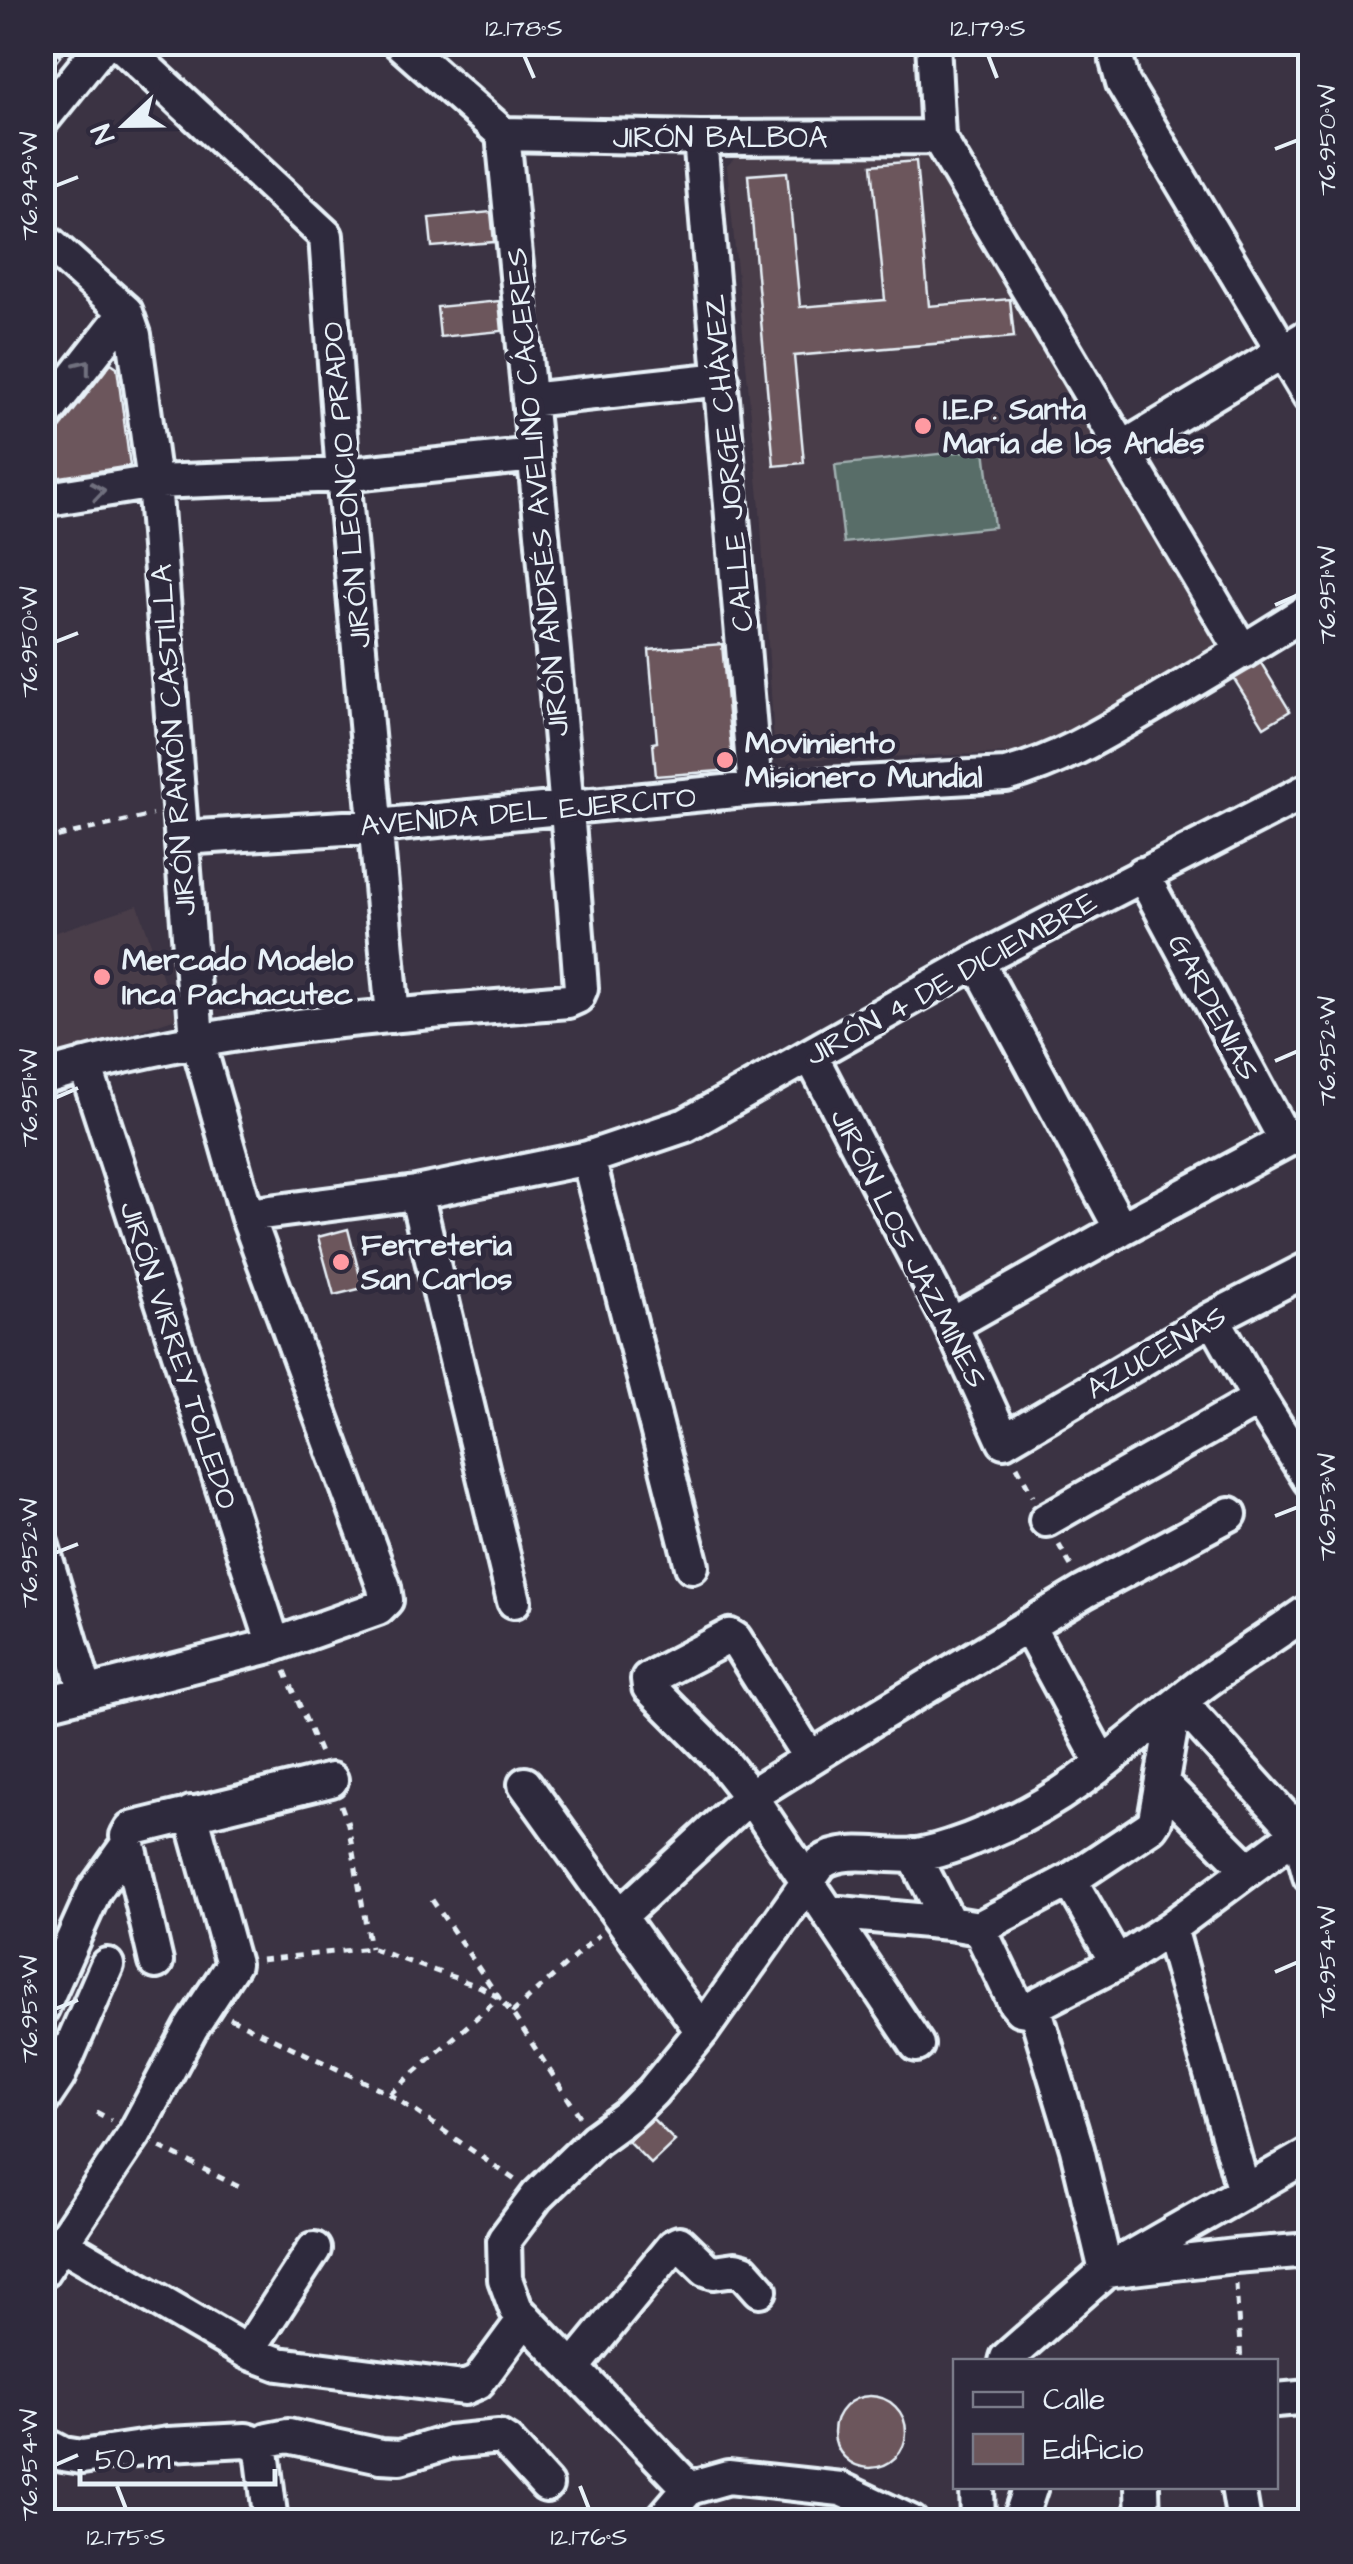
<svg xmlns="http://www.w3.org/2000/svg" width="1353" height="2564" font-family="'Architects Daughter',sans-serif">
	<rect width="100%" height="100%" fill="#3b3343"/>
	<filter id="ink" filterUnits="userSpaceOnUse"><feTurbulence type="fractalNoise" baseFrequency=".01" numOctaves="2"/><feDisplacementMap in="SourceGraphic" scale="20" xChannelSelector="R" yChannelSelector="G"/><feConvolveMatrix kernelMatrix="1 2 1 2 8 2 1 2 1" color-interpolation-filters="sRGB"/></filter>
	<g filter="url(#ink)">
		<!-- built -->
		<path fill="#4a3e4a" d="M934,151L1223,648L1058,743L1016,753L775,760L760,508L727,166L738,155Z
			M138,905L176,1018L43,1062L42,937Z"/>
		<!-- pitch -->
		<path fill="#586d67" stroke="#a0afb0" stroke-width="2.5" d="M985,449L994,527L844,543L835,465Z"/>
		<!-- building -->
		<path fill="#6c565b" stroke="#e8f1f8" stroke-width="2.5" d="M916,161L929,306L1010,299L1014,337L794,356L804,463L774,466L748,175L787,172L800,307L885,300L872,165Z
			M491,212L494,242L432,247L429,218Z
			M499,301L502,331L440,337L437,307Z
			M111,363L117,367L130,466L42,480V439L50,437L58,431Z
			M722,644L733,770L656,776L653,743L657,742L649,650Z
			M1261,663L1290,711L1264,727L1234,679Z
			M348,1229L363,1288L334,1295L318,1237Z
			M653,2119L675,2141L651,2164L628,2141Z
			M834 2432a36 36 0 1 1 72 0a36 36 0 1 1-72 0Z"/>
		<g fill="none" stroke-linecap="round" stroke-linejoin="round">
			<defs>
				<path id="minor" d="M118,42L326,236L343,475L393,1016
					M933,42L938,137L1243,652
					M1117,42V61L1123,83L1310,397
					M42,120L105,42
					M503,134L700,138L938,137
					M700,138L755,789
					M42,237L126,312L134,335L154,482L197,1039L247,1215L384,1587L386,1600L378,1608L274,1645L42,1704
					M529,400L722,379
					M42,419L126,312
					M1123,448L1310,335
					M42,500L154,482L343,475L535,455
					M181,838L377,826L755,789L1006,775C1061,760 1103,734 1152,705C1205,674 1258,642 1310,609
					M1142,874L1286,1141
					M977,961L1121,1229
					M811,1056L951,1325L1004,1441L1213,1318L1310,1268
					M85,1065L274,1645
					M42,1078C212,1025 392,1016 568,1001L577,997L581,988C560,703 531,418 503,134L399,42
					M588,1158L692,1566
					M416,1193L514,1601
					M247,1215L416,1193L588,1158L686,1125L977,961L1310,789
					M1213,1318L1259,1399L1310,1480
					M951,1325L1121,1229L1310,1128
					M1046,1520L1259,1399
					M42,1546L86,1692
					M1028,1626L1102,1763
					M1180,1702L1298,1832L1310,1876
					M810,1758L735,1639L730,1636L648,1679L649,1687L720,1758L750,1796L917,2045
					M1162,1783L1248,1869
					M525,1784L702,2031
					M914,1855L949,1923
					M1070,1880L1117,1963
					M829,1912L949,1923L979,1928L1070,1880L1151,1826L1155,1820L1175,1706
					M620,1916L750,1796L875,1718L1084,1592L1230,1514
					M979,1928L1015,2003L1020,2009L1026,2010L1117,1963L1170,1928L1310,1824
					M1170,1928L1244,2192
					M156,1962L127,1836L131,1829L331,1780
					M1034,2006L1077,2149L1106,2271L1235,2256L1310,2250
					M42,2008L95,1890L128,1844
					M42,2101L58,2077L107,1965
					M62,2244L247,2352L279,2364L464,2388L478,2382L525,2318
					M42,2272L135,2133L191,2028L233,1964L191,1813
					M247,2352L314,2249
					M1006,2362L1007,2358L1106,2271L1310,2154
					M573,2368L673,2246L679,2243L706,2269L714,2272L735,2269L743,2271L760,2290
					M1276,2400L1310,2397
					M42,2443L63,2454L82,2457L168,2444L246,2440L255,2443L262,2451L271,2522
					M262,2451L268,2440L288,2436L381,2456L400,2457L449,2442L499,2437L507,2442L546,2485
					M977,2486L978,2522
					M1142,2486L1143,2522
					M1238,2486L1244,2522
					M689,2488L516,2309L505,2279L504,2240L537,2196L595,2140L628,2116L653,2091L702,2031L821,1863C847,1845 887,1859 918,1855C947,1850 977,1837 1004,1825C1077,1793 1135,1735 1197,1688C1234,1660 1273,1636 1310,1610
					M660,2522L689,2488L728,2477L841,2489L911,2522
					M1019,2522L1031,2486"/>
			</defs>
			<!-- minor casing -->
			<use href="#minor" stroke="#e8f1f8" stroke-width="40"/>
			<!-- path -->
			<path stroke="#e8f1f8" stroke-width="5" stroke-dasharray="8 8" stroke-linecap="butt" d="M42,840L152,815
				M1017,1466L1033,1496
				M1059,1545L1071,1566
				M285,1671L320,1753
				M341,1805L348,1824L370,1948
				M261,1960L370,1948L481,1987L499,1998L512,2013L581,2118
				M512,2013L599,1935
				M230,2018L390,2094L515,2180
				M390,2094L499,1998L428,1894
				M96,2112L111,2120
				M160,2147L239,2187
				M1236,2284L1241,2362"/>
			<!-- minor -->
			<use href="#minor" stroke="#2f2a3d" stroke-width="32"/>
			<defs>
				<path id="rail" d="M42,72L66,42"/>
			</defs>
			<!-- rail casing -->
			<use href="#rail" stroke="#e8f1f8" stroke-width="11"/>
			<!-- rail -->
			<use href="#rail" stroke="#2f2a3d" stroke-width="8" stroke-dasharray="22" stroke-linecap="butt"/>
		</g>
		<!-- one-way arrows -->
		<defs><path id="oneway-chevron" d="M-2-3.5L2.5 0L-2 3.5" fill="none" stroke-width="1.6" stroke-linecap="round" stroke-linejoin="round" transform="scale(2.5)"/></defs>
		<g stroke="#70707e">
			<use href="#oneway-chevron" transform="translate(84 366) rotate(-52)"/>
			<use href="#oneway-chevron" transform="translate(98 491) rotate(-9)"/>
		</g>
	</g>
	<!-- ticks -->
	<path fill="none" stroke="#e8f1f8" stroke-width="4" d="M524,55L534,78M988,55L997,78M1275,149L1298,140M55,186L78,177M1275,605L1298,595M55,642L78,633M1275,1061L1298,1051M55,1098L78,1088M1275,1516L1298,1507M55,1553L78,1544M1275,1972L1298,1962M55,2009L78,2000M55,2465L78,2455M117,2486L126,2509M580,2486L589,2509"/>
	<!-- markers -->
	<g fill="#ff9aa2" stroke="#2f2a3d" stroke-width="4">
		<circle cx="923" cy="426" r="10"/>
		<circle cx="725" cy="760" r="10"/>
		<circle cx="102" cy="977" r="10"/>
		<circle cx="341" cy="1262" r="10"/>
	</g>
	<g text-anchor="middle" stroke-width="10" stroke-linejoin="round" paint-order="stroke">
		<!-- street labels -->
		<g font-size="30" fill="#e8f1f8" stroke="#2f2a3d">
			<text x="720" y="147">JIRÓN BALBOA</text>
			<text transform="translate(728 463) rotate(-95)" y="10">CALLE JORGE CHÁVEZ</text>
			<text transform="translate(346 485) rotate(-95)" y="10">JIRÓN LEONCIO PRADO</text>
			<text transform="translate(537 492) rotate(-95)" y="10">JIRÓN ANDRÉS AVELINO CÁCERES</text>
			<text transform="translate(173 740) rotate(-94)" y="10">JIRÓN RAMÓN CASTILLA</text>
			<text transform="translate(528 811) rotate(-5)" y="10">AVENIDA DEL EJERCITO</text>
			<text transform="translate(951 978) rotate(-29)" y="10">JIRÓN 4 DE DICIEMBRE</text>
			<text transform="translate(1214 1007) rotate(62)" y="10">GARDENIAS</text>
			<text transform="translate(909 1248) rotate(63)" y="10">JIRÓN LOS JAZMINES</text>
			<text transform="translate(1156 1352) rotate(-30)" y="10">AZUCENAS</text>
			<text transform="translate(179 1355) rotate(72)" y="10">JIRÓN VIRREY TOLEDO</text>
		</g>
		<!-- poi labels -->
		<g font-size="30" font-weight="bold" fill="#e8f1f8" stroke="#2f2a3d" text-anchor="start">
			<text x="943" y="419">I.E.P. Santa<tspan x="943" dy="34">María de los Andes</tspan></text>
			<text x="745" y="753">Movimiento<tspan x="745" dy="34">Misionero Mundial</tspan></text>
			<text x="122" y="970">Mercado Modelo<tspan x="122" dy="34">Inca Pachacutec</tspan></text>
			<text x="361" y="1255">Ferreteria<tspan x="361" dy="34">San Carlos</tspan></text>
		</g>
	</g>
	<!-- margin -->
	<rect width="1353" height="2564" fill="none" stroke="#2f2a3d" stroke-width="110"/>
	<!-- legend -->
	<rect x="953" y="2359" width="325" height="130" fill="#2f2a3d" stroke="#797a88" stroke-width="2.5"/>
	<rect x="973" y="2392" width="50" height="15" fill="#2f2a3d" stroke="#797a88" stroke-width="2.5"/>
	<text x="1043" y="2409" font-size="30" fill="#e8f1f8">Calle</text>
	<rect x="973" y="2434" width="50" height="30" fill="#6c565b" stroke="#797a88" stroke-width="2.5"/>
	<text x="1043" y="2459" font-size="30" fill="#e8f1f8">Edificio</text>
	<!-- north arrow -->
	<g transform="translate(125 125) rotate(248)" stroke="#2f2a3d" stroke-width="8" paint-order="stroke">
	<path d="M0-8L18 38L0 25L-18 38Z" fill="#e8f1f8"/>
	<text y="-15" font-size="28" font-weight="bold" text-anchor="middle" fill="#e8f1f8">N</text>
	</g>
	<!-- scale -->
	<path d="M80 2469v15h195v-15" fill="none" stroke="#e8f1f8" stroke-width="5"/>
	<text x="95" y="2469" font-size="30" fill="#e8f1f8" stroke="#2f2a3d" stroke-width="8" paint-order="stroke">50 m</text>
	<rect x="55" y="55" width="1243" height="2454" fill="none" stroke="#e8f1f8" stroke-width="4"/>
	<g font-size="25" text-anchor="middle" fill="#e8f1f8">
		<text x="524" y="36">12.178°S</text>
		<text x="988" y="36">12.179°S</text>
		<text transform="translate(1326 140) rotate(-90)" y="9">76.950°W</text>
		<text transform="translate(28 186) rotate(-90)" y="9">76.949°W</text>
		<text transform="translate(1326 595) rotate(-90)" y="9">76.951°W</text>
		<text transform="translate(28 642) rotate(-90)" y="9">76.950°W</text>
		<text transform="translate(1326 1051) rotate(-90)" y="9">76.952°W</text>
		<text transform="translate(28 1098) rotate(-90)" y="9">76.951°W</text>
		<text transform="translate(1326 1507) rotate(-90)" y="9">76.953°W</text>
		<text transform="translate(28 1553) rotate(-90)" y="9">76.952°W</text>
		<text transform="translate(1326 1962) rotate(-90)" y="9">76.954°W</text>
		<text transform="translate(28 2009) rotate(-90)" y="9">76.953°W</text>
		<text transform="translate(28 2465) rotate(-90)" y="9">76.954°W</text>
		<text x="126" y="2545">12.175°S</text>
		<text x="589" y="2545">12.176°S</text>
	</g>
</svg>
